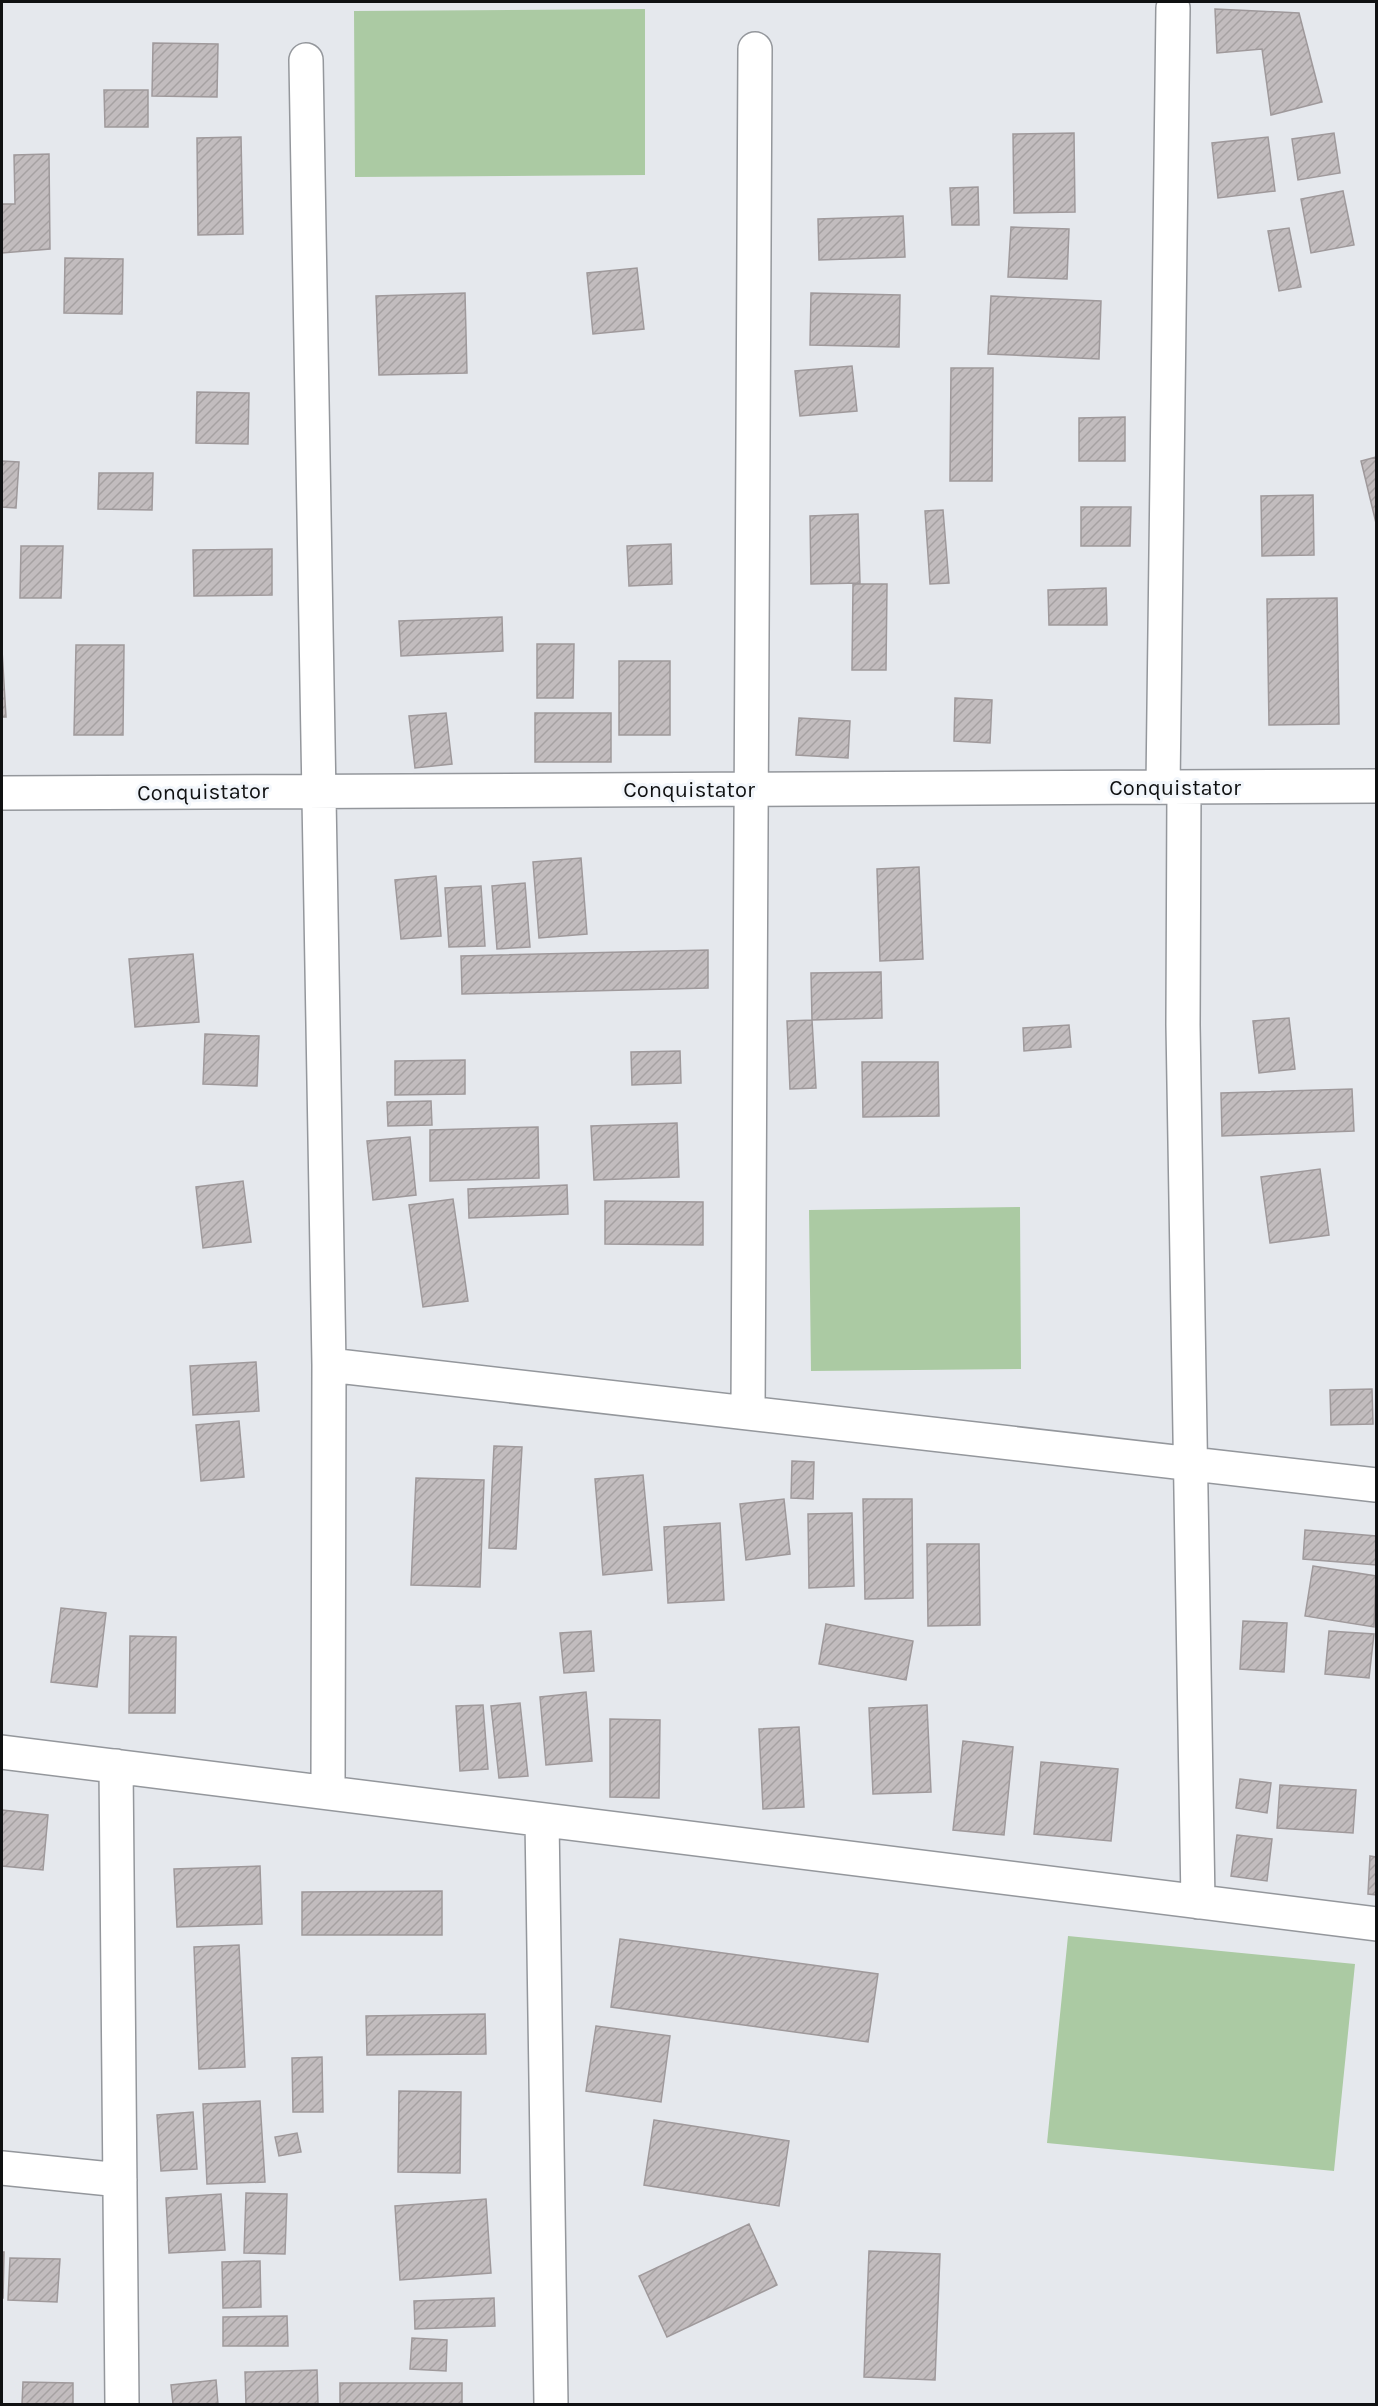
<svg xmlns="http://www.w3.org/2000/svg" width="1378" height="2406" font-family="Karla,sans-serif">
	<defs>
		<pattern id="building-hatch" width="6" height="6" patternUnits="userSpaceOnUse" patternTransform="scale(1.5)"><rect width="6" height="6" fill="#c2bcbe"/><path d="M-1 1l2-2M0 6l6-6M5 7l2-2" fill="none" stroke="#a6a1a2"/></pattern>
	</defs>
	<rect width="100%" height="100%" fill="#e5e8ed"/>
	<!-- pitch -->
	<path fill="#abcaa3" d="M645,9V175L355,177L354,11Z
		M1020,1207L1021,1369L811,1371L809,1210Z
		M1068,1936L1355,1964L1334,2171L1047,2143Z"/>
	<!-- building -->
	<path fill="url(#building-hatch)" stroke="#9f999b" stroke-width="1.5" d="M1215,9L1299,13L1322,102L1271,115L1262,49L1217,53Z
		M153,43L218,44L217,97L152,96Z
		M104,90H148V127H105Z
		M1074,133L1075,212L1014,213L1013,134Z
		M1334,133L1340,173L1298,180L1292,139Z
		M241,137L243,234L198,235L197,138Z
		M1268,137L1275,191L1218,198L1212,143Z
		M49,154L50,249L2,253V204H15L14,155Z
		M978,187L979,225H952L950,188Z
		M1343,191L1354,245L1311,253L1301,199Z
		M903,216L905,257L819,260L818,219Z
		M1011,227L1069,229L1067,279L1008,277Z
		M1289,228L1301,287L1279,291L1268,231Z
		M65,258L123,259L122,314L64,313Z
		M637,268L644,329L593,334L587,273Z
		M465,293L467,373L379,375L376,296Z
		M811,293L900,295L899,347L810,345Z
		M991,296L1101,301L1099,359L988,354Z
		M852,366L857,411L800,416L795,371Z
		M951,368H993L992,481H950Z
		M197,392L249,393L248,444L196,443Z
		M1125,417V461H1079V418Z
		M1376,457V523L1361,461Z
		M2,461L19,462L16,508L2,507Z
		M99,473H153L152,510L98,509Z
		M1313,495L1314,555L1262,556L1261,496Z
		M1081,507H1131L1130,546H1081Z
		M943,510L949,583L930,584L925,511Z
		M858,514L860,583L811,584L810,516Z
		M671,544L672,584L629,586L627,546Z
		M21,546H63L61,598H20Z
		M272,549V595L194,596L193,550Z
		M853,584H887L886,670H852Z
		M1106,588L1107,625H1049L1048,590Z
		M1337,598L1339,724L1269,725L1267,599Z
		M502,617L503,651L401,656L399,621Z
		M537,644H574L573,698H537Z
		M76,645H124L123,735H74Z
		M2,650L6,717H2Z
		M619,661H670V735H619Z
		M955,698L992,700L990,743L954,741Z
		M446,713L452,764L415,768L409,716Z
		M535,713H611V762H535Z
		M799,718L850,721L848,758L796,755Z
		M581,858L587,934L539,938L533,862Z
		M919,867L923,959L880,961L877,869Z
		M436,876L441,936L401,939L395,880Z
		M525,883L530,947L497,949L492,886Z
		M481,886L485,946L449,947L445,888Z
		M708,950V988L462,994L461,956Z
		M193,954L199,1022L135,1027L129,959Z
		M881,972L882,1018L812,1020L811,973Z
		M1289,1018L1295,1069L1259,1073L1253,1021Z
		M812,1020L816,1088L790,1089L787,1021Z
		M1069,1025L1071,1047L1024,1051L1023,1028Z
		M205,1034L259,1036L257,1086L203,1084Z
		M680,1051L681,1083L632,1085L631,1052Z
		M465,1060V1094L395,1095V1061Z
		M862,1062H938L939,1116L863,1117Z
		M1352,1089L1354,1131L1222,1136L1221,1093Z
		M431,1101L432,1125L388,1126L387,1102Z
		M677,1123L679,1177L594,1180L591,1126Z
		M538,1127L539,1178L430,1181V1130Z
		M410,1137L416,1195L373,1200L367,1141Z
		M1320,1169L1329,1235L1270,1243L1261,1177Z
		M243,1181L251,1242L203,1248L196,1187Z
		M567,1185L568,1214L469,1218L468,1189Z
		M453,1199L468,1301L423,1307L409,1205Z
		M605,1201L703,1202V1245L605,1244Z
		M256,1362L259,1411L193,1415L190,1366Z
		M1372,1389L1373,1424L1331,1425L1330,1390Z
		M239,1421L244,1477L201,1481L196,1425Z
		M494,1446L522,1447L516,1549L489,1548Z
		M792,1461L814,1462L813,1499L791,1498Z
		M643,1475L652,1570L603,1575L595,1479Z
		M416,1478L484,1480L480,1587L411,1585Z
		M784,1499L790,1554L746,1560L740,1504Z
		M863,1499H912L913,1598L865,1599Z
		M852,1513L854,1586L809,1588L808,1514Z
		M720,1523L724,1600L668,1603L664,1527Z
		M1305,1530L1376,1536V1565L1303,1559Z
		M927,1544H979L980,1625L928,1626Z
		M1313,1566L1376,1576L1374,1627L1305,1616Z
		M61,1608L106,1613L97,1687L51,1682Z
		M1243,1621L1287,1623L1284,1672L1240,1669Z
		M826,1624L913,1641L906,1680L819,1664Z
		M591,1631L594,1671L564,1673L560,1633Z
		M1329,1631L1374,1634L1369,1678L1325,1674Z
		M130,1636L176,1637L175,1713H129Z
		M586,1692L592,1761L546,1765L540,1697Z
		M520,1703L528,1776L499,1778L491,1706Z
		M483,1705L488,1769L460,1771L456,1706Z
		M927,1705L931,1792L873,1794L869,1708Z
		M610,1719L660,1720L659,1798L610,1797Z
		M799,1727L804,1807L763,1809L759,1729Z
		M963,1741L1013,1747L1004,1835L953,1830Z
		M1041,1762L1118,1769L1111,1841L1034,1834Z
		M1240,1779L1271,1783L1267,1813L1236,1808Z
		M1280,1785L1356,1790L1353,1833L1277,1828Z
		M2,1810L48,1815L43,1870L2,1866Z
		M1237,1835L1272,1839L1267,1881L1231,1876Z
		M1370,1856L1376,1857V1895L1368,1894Z
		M260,1866L262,1924L177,1927L174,1869Z
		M442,1891V1935H302V1892Z
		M620,1939L878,1974L868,2042L611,2007Z
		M239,1945L245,2067L199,2069L194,1947Z
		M485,2014L486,2054L367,2055L366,2016Z
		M596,2026L670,2036L661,2102L586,2091Z
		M322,2057L323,2112H293L292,2058Z
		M399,2091L461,2092L460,2173L398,2172Z
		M260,2101L265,2182L207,2184L203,2104Z
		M193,2112L197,2169L161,2171L157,2115Z
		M654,2120L789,2141L779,2206L644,2185Z
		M297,2133L301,2152L279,2156L275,2137Z
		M246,2193L287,2194L285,2254L244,2253Z
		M221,2194L225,2250L169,2253L166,2198Z
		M486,2199L491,2273L400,2280L395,2206Z
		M749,2224L777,2285L667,2337L639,2276Z
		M869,2251L940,2254L935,2380L864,2377Z
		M2,2252H4L3,2298H2Z
		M10,2258L60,2259L57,2302L8,2300Z
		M260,2261L261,2307L223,2308L222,2262Z
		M494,2298L495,2326L415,2329L414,2301Z
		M287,2316L288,2346H223V2317Z
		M412,2338L447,2340L446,2371L410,2369Z
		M317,2370L318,2404H246L245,2372Z
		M216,2380L218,2404H173L171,2385Z
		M23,2382L73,2383V2404H22Z
		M340,2383H462V2404H340Z"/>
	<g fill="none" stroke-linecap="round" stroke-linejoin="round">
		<defs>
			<path id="minor" d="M306,60L329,1365L328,1792
				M1163,787L1173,8
				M1184,788L1183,1025L1198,1902
				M2,793L1376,786
				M329,1365L1376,1485
				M748,1412L755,49
				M2,1752L1376,1924
				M116,1766L122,2404
				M542,1820L551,2404
				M2,2168L120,2180"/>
		</defs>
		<!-- minor casing -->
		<use href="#minor" stroke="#94979c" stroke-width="36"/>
		<!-- minor -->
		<use href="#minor" stroke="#fff" stroke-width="33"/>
	</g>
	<g text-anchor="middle" stroke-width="6" stroke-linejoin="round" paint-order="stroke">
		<!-- street labels -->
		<g font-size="22" fill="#101112" stroke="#f2f6fb">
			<text x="1175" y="795">Conquistator</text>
			<text x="689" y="797">Conquistator</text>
			<text transform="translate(203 791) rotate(-1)" y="8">Conquistator</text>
		</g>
	</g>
	<!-- border -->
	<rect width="1378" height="2406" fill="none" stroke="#101112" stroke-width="6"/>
</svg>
